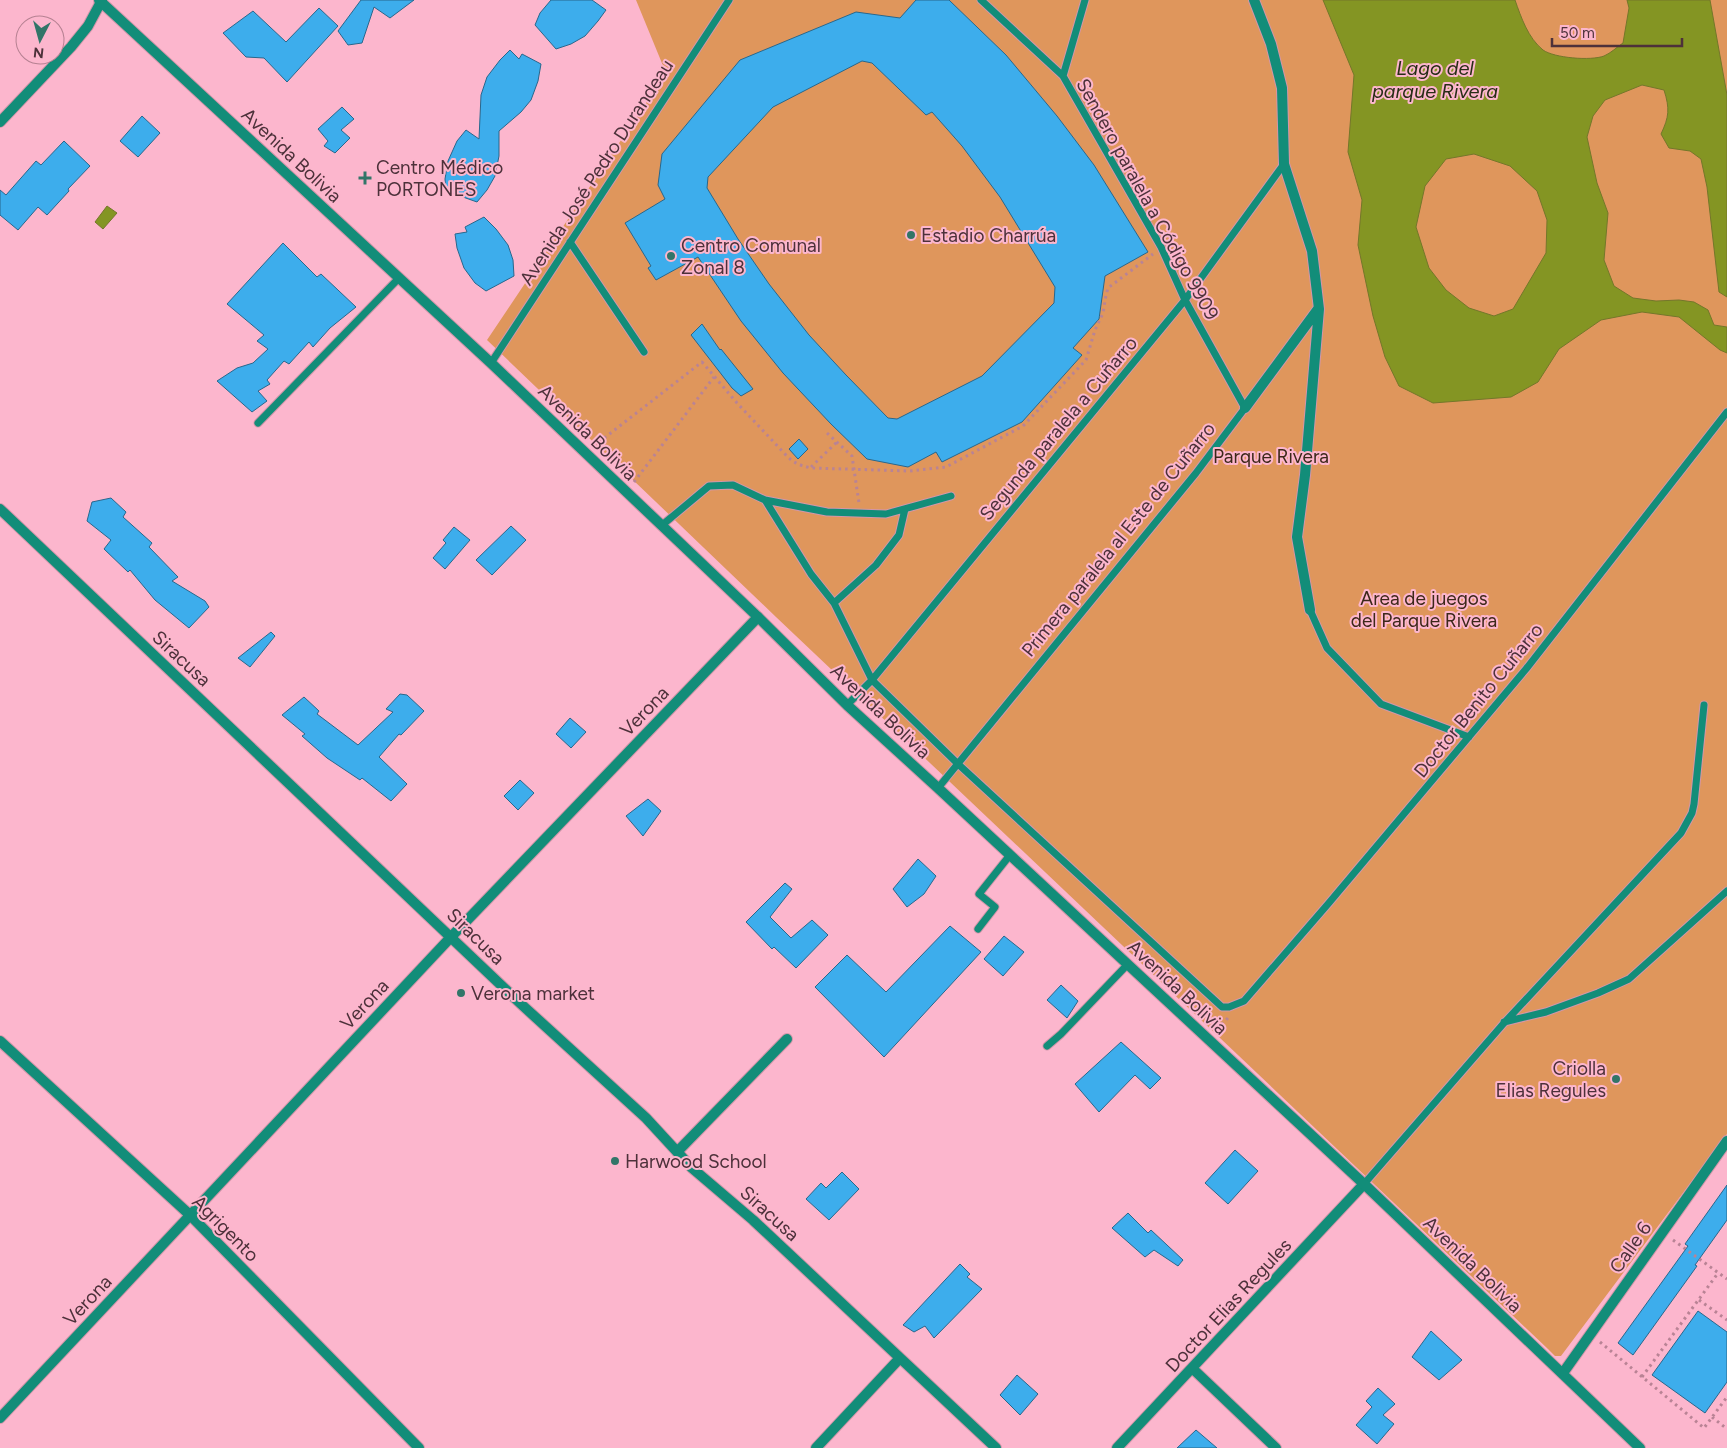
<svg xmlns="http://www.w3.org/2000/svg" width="1727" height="1448" font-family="Figtree,sans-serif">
	<rect width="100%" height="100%" fill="#fcb6cd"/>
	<!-- green -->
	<path fill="#df965c" d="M636,0H1727V1134L1561,1356H1555L1548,1349L776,617L487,340L666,73Z"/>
	<!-- water -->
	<path fill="#849523" stroke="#74772a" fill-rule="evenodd" d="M1323,0H1515C1521,17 1528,38 1543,50C1554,58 1591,61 1604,56C1611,53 1617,47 1623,43L1629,8L1627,0H1710L1727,95V297L1719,292L1707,187L1701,159L1690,151L1669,148L1661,134C1669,117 1670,109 1664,90L1642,85L1605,100L1593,116L1587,137L1597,183L1608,213L1604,260L1614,286L1633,298L1656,301L1679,300L1694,302L1708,310L1714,325L1727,327V353L1720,350L1679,317L1642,312L1601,320L1559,349L1538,382L1511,397L1433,403L1399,386L1385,357L1373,316L1358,245L1362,200L1348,152L1354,75ZM1474,154L1510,166L1537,191L1547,220L1546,253L1513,309L1494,316L1469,308L1446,290L1429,268L1416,227L1425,186L1446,159Z
		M107,206L117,213L103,229L95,222Z"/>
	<!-- building -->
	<path fill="#3dadec" stroke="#29678c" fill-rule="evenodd" d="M361,0H414L390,18L374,7L362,43L348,45L338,31Z
		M551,0H592L606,10L598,21L585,36L571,44L556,49L535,25L540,13Z
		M916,0H949L1006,55L1057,116L1094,165L1148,252L1105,276L1099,319L1073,348L1082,355L1022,422L942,462L936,452L908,467L867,459L831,424L783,373L741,321L698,257L656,280L648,268L651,266L625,223L665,199L658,185L662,154L740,60L856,12L900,18ZM862,61L872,63L926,115L932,112L962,146L1000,197L1055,287L1054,303L982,376L897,419L888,418L846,375L809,335L769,284L738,239L707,188L708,177L773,107Z
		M319,8L338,26L287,82L264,58L246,57L223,33L253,11L286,42Z
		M510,50L519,59L522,54L541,64L538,81L531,100L521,112L499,131V156L495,176L487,190L477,202L446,191L445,179L448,161L457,141L466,130L479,139L481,95L487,77L500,60Z
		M342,107L354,119L341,130L350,138L335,153L324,146L328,141L318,129Z
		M142,116L160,133L138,157L120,141Z
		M64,141L90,166L68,189L69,191L47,215L38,207L18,230L0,215V190L6,195L36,161L41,165Z
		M484,217L496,229L508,245L513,260L514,276L486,291L475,283L464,268L457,248L455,234L467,232L465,227Z
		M283,243L317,277L321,274L356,307L330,328L313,347L309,342L289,364L284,361L267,380L270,384L258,391L267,401L252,412L217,381L237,368L253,363L268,349L257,341L264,335L227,304Z
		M702,324L720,350L721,349L753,389L741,396L732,388L691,335Z
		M799,439L808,449L798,459L789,449Z
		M111,498L126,512L123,517L152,543L149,547L178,577L172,581L205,601L209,607L189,628L155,600L130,570L128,572L104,549L111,540L87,521L92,502Z
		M511,526L526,540L492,575L476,560Z
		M454,527L470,540L445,569L433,558L446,543L443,540Z
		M271,632L275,636L250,667L238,658Z
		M400,694L407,695L424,711L401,735L399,734L379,757L407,784L391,801L362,778L360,780L327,758L302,736L305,734L282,715L304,697L319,711L317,714L358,745L393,712L386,709Z
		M570,718L586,732L571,748L556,734Z
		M520,780L534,793L518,810L504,796Z
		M648,799L661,811L643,836L626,816Z
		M918,859L936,876L924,894L907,907L893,889Z
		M785,883L792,889L770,917L791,938L812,920L828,935L796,968L774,947L772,949L746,922Z
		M950,926L981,952L884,1057L815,987L847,955L886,992Z
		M1004,936L1024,952L1003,976L984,959Z
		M1061,985L1078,1001L1067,1018L1047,1000Z
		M1121,1042L1161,1078L1150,1089L1135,1075L1099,1112L1075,1084Z
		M1235,1150L1258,1171L1228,1204L1205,1183Z
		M842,1172L859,1189L829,1220L806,1199L821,1183L826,1188Z
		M1727,1185V1220L1695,1265L1697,1266L1633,1355L1618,1343L1688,1246L1685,1244Z
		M1128,1213L1148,1233L1151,1230L1183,1260L1178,1266L1154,1250L1145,1257L1112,1228Z
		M960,1264L970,1274L967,1277L982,1289L934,1338L925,1326L914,1332L903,1325Z
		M1698,1311L1727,1332V1382L1705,1413L1652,1375Z
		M1431,1331L1462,1360L1439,1380L1412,1357Z
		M1017,1375L1038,1394L1020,1415L1000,1395Z
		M1378,1388L1395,1404L1383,1415L1394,1424L1377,1444L1356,1425L1372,1407L1366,1401Z
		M1196,1430L1217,1448H1177Z"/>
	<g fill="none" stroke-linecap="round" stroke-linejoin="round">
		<defs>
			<path id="service" d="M1063,76L1085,0
				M570,242L644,352
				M491,363L729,0
				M258,423L399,278
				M765,500L827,512L886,514L951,496
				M661,526L709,486L733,485L765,500L811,574L834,603L872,680L958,764L1222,1007H1229L1244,1001L1328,904L1526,669L1727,412
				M834,603L876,565L899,535L905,509
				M1310,610L1327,648L1381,704L1469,737
				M847,705L872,680L1185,300L1284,164
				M938,788L1196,473L1245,408L1185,300L1161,247L1063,76L981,0
				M978,929L995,907L979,894L1010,855
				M1504,1022L1546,1012L1598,993L1629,979L1727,891
				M1047,1046L1061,1034L1128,964
				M1364,1184L1504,1023L1681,833L1692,813L1694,804L1704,705"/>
			<path id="pedestrian" d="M1254,0L1271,44L1282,88L1284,164L1312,251L1319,309L1305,475L1297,537L1310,610
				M1245,408L1318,309"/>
			<path id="minor" d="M0,122L71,47L88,26L102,0
				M0,509L521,1004L646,1118L692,1168L753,1220L996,1448
				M0,1041L190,1215L419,1448
				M677,1152L787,1039
				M1193,1369L1276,1448
				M1563,1373L1727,1141
				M0,1418L451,937L758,617
				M816,1448L900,1358
				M1117,1448L1364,1184"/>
			<path id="tertiary" d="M99,0L491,363L758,617L847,705L938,788L1364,1184L1640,1448"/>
		</defs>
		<!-- service casing -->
		<use href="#service" stroke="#d296aa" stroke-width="9"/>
		<!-- pedestrian casing -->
		<use href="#pedestrian" stroke="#d296aa" stroke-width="12"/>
		<!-- minor casing -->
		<use href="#minor" stroke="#d296aa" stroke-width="12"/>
		<!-- tertiary casing -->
		<use href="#tertiary" stroke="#d296aa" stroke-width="12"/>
		<!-- path -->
		<path stroke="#b98395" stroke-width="3" stroke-dasharray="2.5 4" stroke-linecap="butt" d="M827,433L852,456L859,503
			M594,446L702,362L737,403L785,454C793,463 799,465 811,468L910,471L946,467L1023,426L1086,360L1095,330L1103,313L1106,295L1108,288L1153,254
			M811,467L837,442
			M634,482L714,377
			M1217,1029L1228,1018
			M1673,1240L1727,1279
			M1699,1300L1727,1320
			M1600,1342L1704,1428L1727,1397
			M1642,1377L1718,1273
			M1712,1417L1727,1429"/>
		<!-- service -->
		<use href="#service" stroke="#128d79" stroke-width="7"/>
		<!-- pedestrian -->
		<use href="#pedestrian" stroke="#128d79" stroke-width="10"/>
		<!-- minor -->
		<use href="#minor" stroke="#128d79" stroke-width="10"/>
		<!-- tertiary -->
		<use href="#tertiary" stroke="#128d79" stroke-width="10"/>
	</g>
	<!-- markers -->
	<g fill="#327568" stroke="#fcb6cd" stroke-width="2">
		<path d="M362.5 170.5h5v5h5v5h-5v5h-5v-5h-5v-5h5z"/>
		<circle cx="911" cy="235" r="5"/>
		<circle cx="671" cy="256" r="5"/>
		<circle cx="461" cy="993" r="5"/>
		<circle cx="1616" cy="1079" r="5"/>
		<circle cx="615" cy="1161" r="5"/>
	</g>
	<g text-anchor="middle" stroke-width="4" stroke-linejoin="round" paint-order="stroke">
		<!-- street labels -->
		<g font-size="19" fill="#4d313a" stroke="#fcb6cd">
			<text transform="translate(292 155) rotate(43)" y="7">Avenida Bolivia</text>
			<text transform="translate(596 172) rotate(-57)" y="7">Avenida José Pedro Durandeau</text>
			<text transform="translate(1148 199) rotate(61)" y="7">Sendero paralela a Código 9909</text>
			<text transform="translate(1058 428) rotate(-50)" y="7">Segunda paralela a Cuñarro</text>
			<text transform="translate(588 432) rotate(44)" y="7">Avenida Bolivia</text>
			<text transform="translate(1118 539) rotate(-51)" y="7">Primera paralela al Este de Cuñarro</text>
			<text transform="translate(182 658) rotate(43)" y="7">Siracusa</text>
			<text transform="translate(1478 700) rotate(-51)" y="7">Doctor Benito Cuñarro</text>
			<text transform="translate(644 711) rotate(-46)" y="7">Verona</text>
			<text transform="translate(881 711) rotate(43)" y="7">Avenida Bolivia</text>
			<text transform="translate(476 936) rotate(44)" y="7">Siracusa</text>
			<text transform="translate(1178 987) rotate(43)" y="7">Avenida Bolivia</text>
			<text transform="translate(364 1004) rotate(-47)" y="7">Verona</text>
			<text transform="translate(770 1213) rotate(42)" y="7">Siracusa</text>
			<text transform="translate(226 1228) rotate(45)" y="7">Agrigento</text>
			<text transform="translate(1630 1247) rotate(-55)" y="7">Calle 6</text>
			<text transform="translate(1473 1264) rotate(44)" y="7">Avenida Bolivia</text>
			<text transform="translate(87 1300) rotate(-47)" y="7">Verona</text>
			<text transform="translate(1228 1305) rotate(-47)" y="7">Doctor Elias Regules</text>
		</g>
		<!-- poi labels -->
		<g font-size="19" fill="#4d313a" stroke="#fcb6cd" text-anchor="start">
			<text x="376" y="174">Centro Médico<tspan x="376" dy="22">PORTONES</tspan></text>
			<text x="921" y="242">Estadio Charrúa</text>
			<text x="681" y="252">Centro Comunal<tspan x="681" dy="22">Zonal 8</tspan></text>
			<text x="471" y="1000">Verona market</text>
			<text x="1606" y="1075" text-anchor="end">Criolla<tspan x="1606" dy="22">Elias Regules</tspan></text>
			<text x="625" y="1168">Harwood School</text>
		</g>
		<!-- park labels -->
		<g font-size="19" fill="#3c2819" stroke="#fcb6cd">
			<text x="1271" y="463">Parque Rivera</text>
			<text x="1424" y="605">Area de juegos<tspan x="1424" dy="22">del Parque Rivera</tspan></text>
		</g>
		<!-- water labels -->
		<g font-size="20" font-style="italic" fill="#282d16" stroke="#fcb6cd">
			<text x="1435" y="75">Lago del<tspan x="1435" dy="23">parque Rivera</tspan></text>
		</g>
	</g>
	<!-- north arrow -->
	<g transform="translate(40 40) rotate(186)"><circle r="24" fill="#fcb6cd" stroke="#b68192"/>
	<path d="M0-4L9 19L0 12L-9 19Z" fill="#327568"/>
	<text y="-8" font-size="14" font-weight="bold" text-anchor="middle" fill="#4d313a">N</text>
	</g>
	<!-- scale -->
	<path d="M1552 38v8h130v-8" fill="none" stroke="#4d313a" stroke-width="2.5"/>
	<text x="1560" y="38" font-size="15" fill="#4d313a" stroke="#fcb6cd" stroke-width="4" paint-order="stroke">50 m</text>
</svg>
